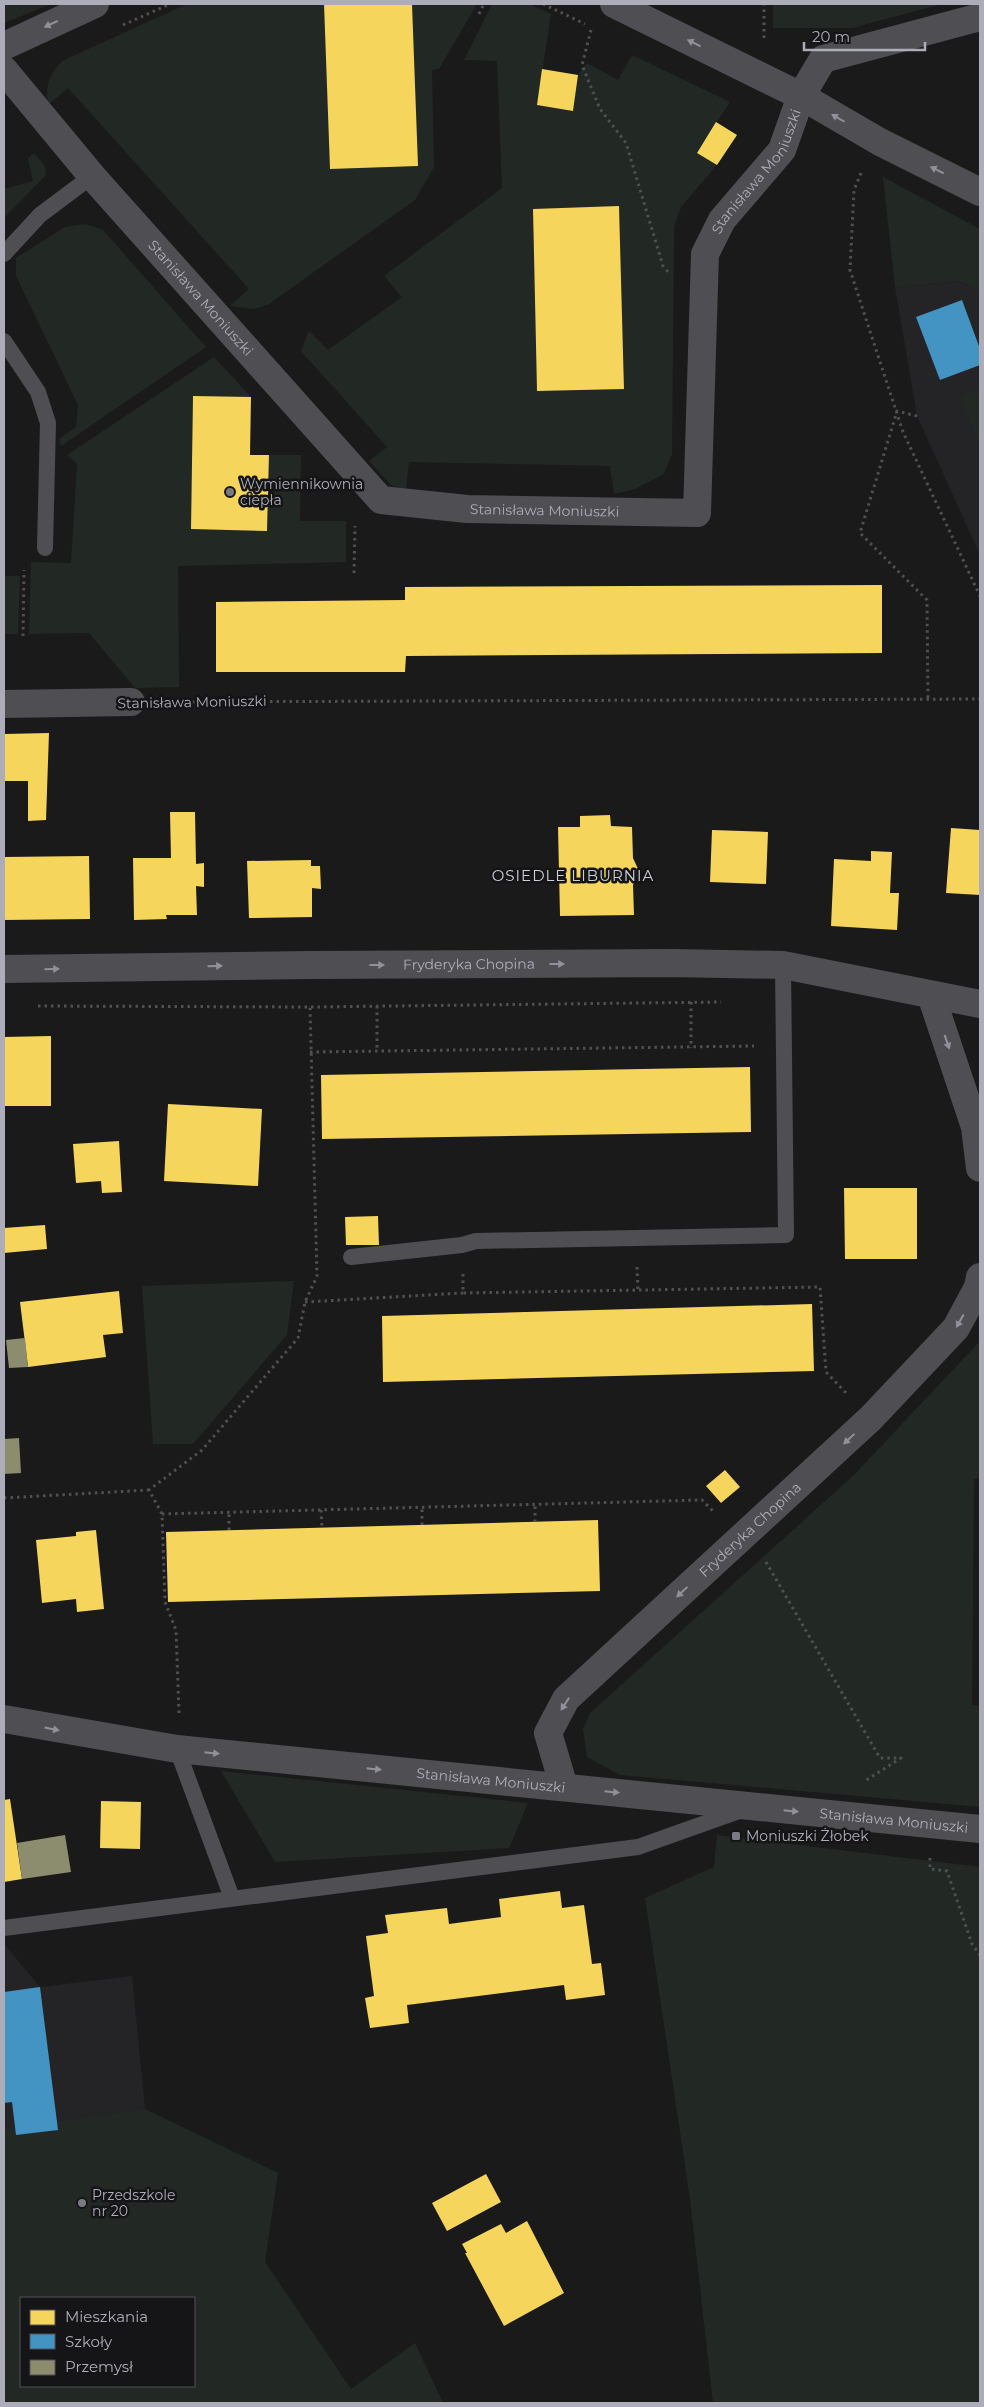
<svg xmlns="http://www.w3.org/2000/svg" width="984" height="2407" font-family="Montserrat,sans-serif">
	<rect width="100%" height="100%" fill="#1a1a1a"/>
	<!-- built -->
	<path fill="#242426" d="M959,281L980,292V555L917,416L895,287Z
		M4,1944L40,1987L132,1976L145,2109L21,2298L4,2374Z"/>
	<!-- green -->
	<path fill="#222924" fill-rule="evenodd" d="M4,4H51L4,23Z
		M187,4H324L330,169L417,166L412,4H477L439,69L432,70L434,167L415,200L269,304L254,309L230,306L249,289L68,88L48,105C45,86 49,75 62,61Z
		M492,4H529L551,14L537,105L573,111L578,75L587,63L618,80L632,55L730,102L697,152L717,165L681,207L674,227L672,454L664,474L635,489L614,494L610,466L409,462L406,490L391,485L369,461L387,447L301,351L309,331L328,350L402,297L384,276L502,188L497,61L464,60ZM619,207L624,388L537,391L533,209Z
		M773,4H942L852,28H773Z
		M34,153L45,166L46,175L4,218V189L33,181L28,158Z
		M883,177L980,229V292L959,281L895,287Z
		M86,224L103,230L206,347L61,446L59,439L76,427L78,405L16,276V258L65,227Z
		M214,357L251,397H193L191,529L267,531L269,455H301L300,521H346V562L178,566L179,687L135,688L89,633L29,634L31,562L71,563L77,464L67,455Z
		M980,388V444L960,396Z
		M4,576H20L18,634H4Z
		M294,1281L287,1335L193,1444H153L142,1286Z
		M980,1341V1478L974,1479L972,1705L980,1706V1807L620,1775L587,1757L583,1729L590,1713L854,1475Z
		M221,1771L528,1803L509,1848L275,1862Z
		M717,1835L980,1867V2403H713L690,2199L645,1898L714,1867Z
		M145,2109L278,2173L265,2262L351,2389L415,2343L443,2403H4V2130ZM21,2298H194V2386H21Z"/>
	<!-- homes -->
	<path fill="#f6d55c" d="M324,4H412L418,166L330,169Z
		M542,69L578,75L573,111L537,105Z
		M716,122L737,135L717,165L697,153Z
		M619,206L624,389L537,391L533,209Z
		M193,396L251,397L250,455H269L267,531L191,529Z
		M882,585V653L406,656L405,672H216V602L405,600V587Z
		M49,733L46,820L28,821V781H4V734Z
		M170,812H195L196,864L204,863V887L196,886L197,915H166L167,919L134,920L133,858H171Z
		M610,815L611,826L632,827L633,858L639,871L633,885L634,915L560,916L558,827H580V816Z
		M951,828L980,830V895L946,893Z
		M712,830L768,832L766,884L710,882Z
		M871,851L892,852L890,893H899L897,930L831,926L834,859L871,861Z
		M89,856L90,919L4,920V857Z
		M311,860V866H320L321,889L312,888V917L249,918L247,861Z
		M51,1036V1106H4V1037Z
		M750,1067L751,1132L322,1139L321,1075Z
		M168,1104L262,1109L258,1186L164,1181Z
		M119,1141L122,1192L102,1193L101,1181L76,1183L73,1144Z
		M844,1188H917V1259H845Z
		M378,1216L379,1245H346L345,1217Z
		M45,1225L47,1249L4,1253V1228Z
		M119,1291L123,1333L103,1335L106,1357L28,1367L20,1302Z
		M812,1304L814,1371L383,1382L382,1316Z
		M725,1470L740,1487L721,1503L706,1486Z
		M598,1520L600,1591L168,1602L166,1532Z
		M96,1530L104,1609L77,1612L76,1599L42,1603L36,1540L76,1536V1532Z
		M10,1799L22,1879L4,1882V1800Z
		M101,1801L141,1802L140,1849L100,1848Z
		M560,1891L562,1908L584,1905L592,1964L601,1963L605,1995L566,2000L564,1985L407,2005L409,2023L370,2028L365,1998L374,1996L366,1936L388,1933L385,1915L447,1908L449,1924L501,1917L499,1899Z
		M486,2174L501,2202L447,2231L432,2203Z
		M527,2221L564,2293L504,2326L465,2253H467L462,2244L501,2224L506,2233Z"/>
	<!-- schools -->
	<path fill="#4393c3" d="M962,300L980,349V365L940,380L916,317Z
		M40,1987L58,2130L16,2135L12,2102L4,2103V1992Z"/>
	<!-- industry -->
	<path fill="#8c8c6e" d="M25,1338L28,1367L9,1368L6,1340Z
		M19,1438L21,1473L4,1474V1439Z
		M65,1835L71,1872L22,1879L17,1843Z"/>
	<g fill="none" stroke-linecap="round" stroke-linejoin="round">
		<!-- path -->
		<path stroke="#505054" stroke-width="3" stroke-dasharray="2.5 4" stroke-linecap="butt" d="M543,4L585,24
			M479,14L484,4
			M123,25L170,4
			M591,30L582,65L600,109L626,143L663,266L669,273
			M764,38V4
			M861,173L854,190L850,270L903,432L980,596
			M917,416L897,411L860,533L927,600L928,700
			M354,573L355,526
			M23,636L24,570
			M166,702L980,699
			M691,1002V1048
			M38,1006L310,1007L721,1002
			M377,1006V1051
			M310,1052L754,1046
			M637,1267L638,1291
			M463,1274V1293L820,1287L826,1372L847,1394
			M305,1302L463,1293
			M4,1498L149,1490
			M321,1510L322,1528
			M162,1514L702,1500L715,1513
			M535,1522V1504
			M422,1525V1507
			M229,1530V1511
			M766,1562L880,1758H901L865,1781
			M179,1713L176,1630L165,1602L162,1514L149,1490L202,1450L298,1338L305,1302L317,1276L310,1007
			M930,1858V1869L947,1871L972,1944L980,1955"/>
		<!-- service -->
		<path stroke="#4f4f53" stroke-width="16" d="M4,254L40,215L92,176
			M4,341L38,392L48,423L45,548
			M351,1257L462,1245L476,1241L786,1235L783,965
			M177,1749L232,1898
			M4,1928L638,1847L742,1810"/>
		<!-- minor -->
		<g stroke="#4f4f53" stroke-width="28">
			<path d="M614,4L801,96L880,142L980,192"/>
			<path d="M4,46L95,4"/>
			<path id="s1" d="M4,70L92,176L381,500L467,509L697,513L705,254L722,220L782,150L801,96L823,59L980,17"/>
			<path d="M4,704L131,702"/>
			<path id="s2" d="M4,969L311,965L672,963L783,965L980,1004"/>
			<path d="M931,995L975,1127L980,1168"/>
			<path id="s3" d="M4,1719L177,1749L980,1829"/>
			<path id="s4" d="M564,1787L548,1733L566,1699L871,1418L956,1328L978,1287L980,1277"/>
		</g>
	</g>
	<!-- one-way arrows -->
	<defs><path id="oneway-solid" d="M-6-.8H1V-3.2L6.5 0L1 3.2V.8H-6Z" transform="scale(1.25)"/></defs>
	<g fill="#91919b">
		<use href="#oneway-solid" transform="translate(51 24) rotate(155)"/>
		<use href="#oneway-solid" transform="translate(694 43) rotate(-154)"/>
		<use href="#oneway-solid" transform="translate(838 118) rotate(-150)"/>
		<use href="#oneway-solid" transform="translate(937 170) rotate(-154)"/>
		<use href="#oneway-solid" transform="translate(557 964)"/>
		<use href="#oneway-solid" transform="translate(377 965)"/>
		<use href="#oneway-solid" transform="translate(215 966) rotate(-1)"/>
		<use href="#oneway-solid" transform="translate(52 969) rotate(-1)"/>
		<use href="#oneway-solid" transform="translate(947 1042) rotate(71)"/>
		<use href="#oneway-solid" transform="translate(960 1321) rotate(119)"/>
		<use href="#oneway-solid" transform="translate(849 1439) rotate(137)"/>
		<use href="#oneway-solid" transform="translate(682 1592) rotate(137)"/>
		<use href="#oneway-solid" transform="translate(565 1704) rotate(123)"/>
		<use href="#oneway-solid" transform="translate(52 1729) rotate(11)"/>
		<use href="#oneway-solid" transform="translate(212 1753) rotate(6)"/>
		<use href="#oneway-solid" transform="translate(374 1769) rotate(6)"/>
		<use href="#oneway-solid" transform="translate(612 1792) rotate(6)"/>
		<use href="#oneway-solid" transform="translate(791 1811) rotate(6)"/>
	</g>
	<!-- markers -->
	<g fill="#7a7a82" stroke="#151416" stroke-width="2">
		<circle cx="230" cy="492" r="5"/>
		<rect x="731" y="1831" width="10" height="10" rx="2.5"/>
		<circle cx="82" cy="2203" r="5"/>
	</g>
	<g text-anchor="middle" stroke-width="5" stroke-linejoin="round" paint-order="stroke">
		<!-- street labels -->
		<g font-size="14" fill="#adadba" stroke="#151416">
			<text dy="5" stroke="none"><textPath href="#s1" startOffset="1246">Stanisława Moniuszki</textPath></text>
			<text dy="5" stroke="none"><textPath href="#s1" startOffset="301">Stanisława Moniuszki</textPath></text>
			<text dy="5" stroke="none"><textPath href="#s1" startOffset="736">Stanisława Moniuszki</textPath></text>
			<text transform="translate(192 702) rotate(-1)" y="5">Stanisława Moniuszki</text>
			<text dy="5" stroke="none"><textPath href="#s2" startOffset="465">Fryderyka Chopina</textPath></text>
			<text dy="5" stroke="none"><textPath href="#s4" startOffset="345">Fryderyka Chopina</textPath></text>
			<text dy="5" stroke="none"><textPath href="#s3" startOffset="491">Stanisława Moniuszki</textPath></text>
			<text dy="5" stroke="none"><textPath href="#s3" startOffset="896">Stanisława Moniuszki</textPath></text>
		</g>
		<!-- poi labels -->
		<g font-size="14" fill="#adadba" stroke="#151416" text-anchor="start">
			<text x="240" y="489">Wymiennikownia<tspan x="240" dy="16">ciepła</tspan></text>
			<text x="746" y="1841">Moniuszki Żłobek</text>
			<text x="92" y="2200">Przedszkole<tspan x="92" dy="16">nr 20</tspan></text>
		</g>
		<!-- neighbourhood labels -->
		<g font-size="15" letter-spacing="1" fill="#cdced6" stroke="#151416">
			<text x="573" y="881">OSIEDLE LIBURNIA</text>
		</g>
	</g>
	<!-- border -->
	<rect width="984" height="2407" fill="none" stroke="#adadba" stroke-width="10"/>
	<!-- legend -->
	<rect x="20" y="2297" width="175" height="90" fill="#151416" stroke="#525158"/>
	<rect x="30" y="2310" width="25" height="15" fill="#f6d55c" stroke="#525158"/>
	<text x="65" y="2322" font-size="15" fill="#adadba">Mieszkania</text>
	<rect x="30" y="2334" width="25" height="15" fill="#4393c3" stroke="#525158"/>
	<text x="65" y="2347" font-size="15" fill="#adadba">Szkoły</text>
	<rect x="30" y="2360" width="25" height="15" fill="#8c8c6e" stroke="#525158"/>
	<text x="65" y="2372" font-size="15" fill="#adadba">Przemysł</text>
	<!-- scale -->
	<path d="M804 42v8h121v-8" fill="none" stroke="#adadba" stroke-width="2.5"/>
	<text x="812" y="42" font-size="15" fill="#adadba" stroke="#151416" stroke-width="4" paint-order="stroke">20 m</text>
</svg>
